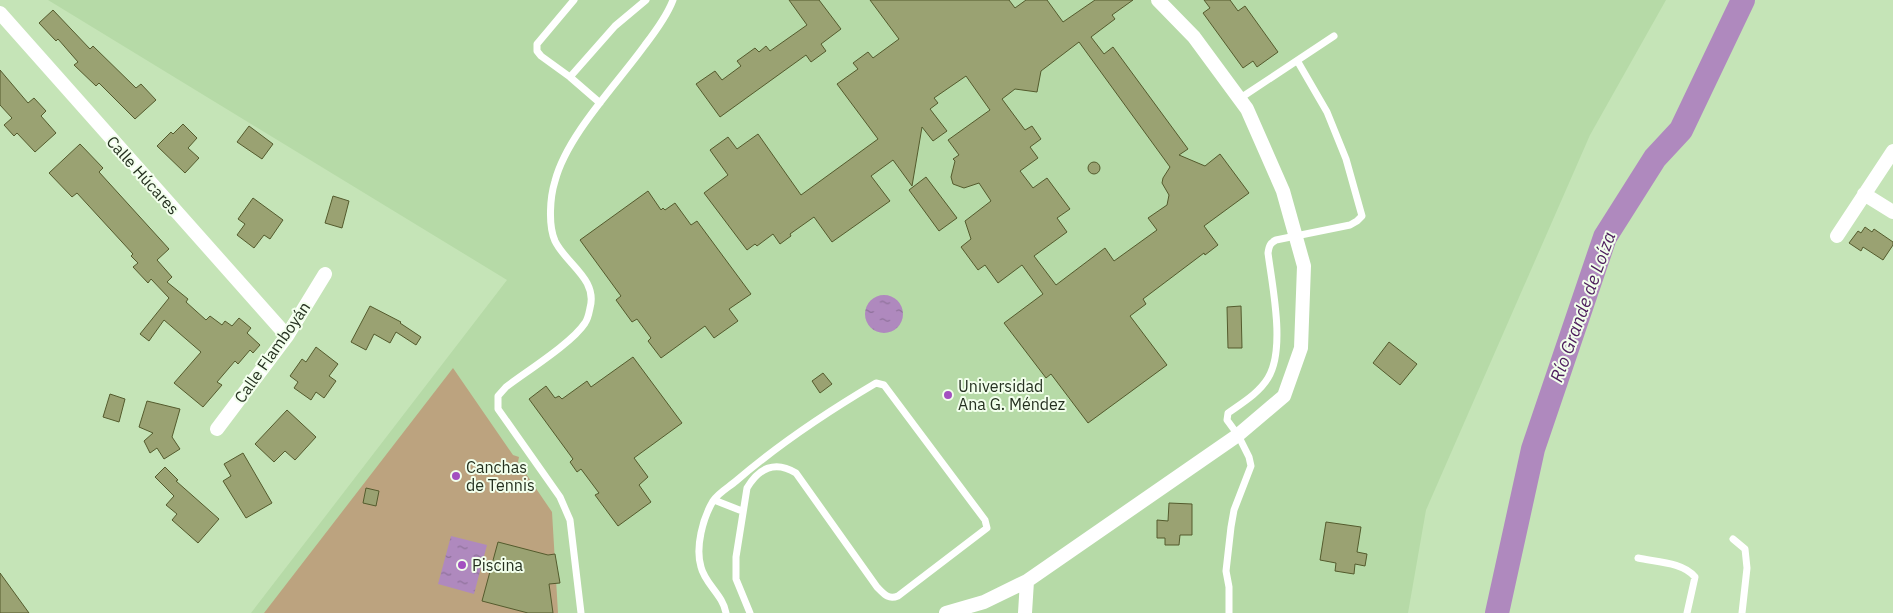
<svg xmlns="http://www.w3.org/2000/svg" width="1893" height="613" font-family="'IBM Plex Sans',sans-serif">
	<defs>
		<pattern id="water-ripples" width="26" height="14" patternUnits="userSpaceOnUse" patternTransform="scale(1.25)"><rect width="26" height="14" fill="#af89be"/><path d="M2 4q2-2 4 0t4 0M15 11q2-2 4 0t4 0" fill="none" stroke="#8e719a"/></pattern>
	</defs>
	<rect width="100%" height="100%" fill="#c5e4b7"/>
	<!-- built -->
	<path fill="#b6daa7" d="M48,0H1666L1590,135L1426,510L1408,613H251L507,280Z"/>
	<!-- pitch -->
	<path fill="#bca37f" d="M453,368L513,455L519,457L518,462L552,512L558,613H264Z"/>
	<!-- water -->
	<path fill="url(#water-ripples)" d="M865 314a19 19 0 1 1 38 0a19 19 0 1 1-38 0Z
		M451,536L487,545L474,594L438,584Z"/>
	<g fill="none" stroke-linecap="round" stroke-linejoin="round">
		<!-- river -->
		<path stroke="#af89be" stroke-width="24" d="M1497,613L1533,449L1605,237L1655,158L1681,130L1743,0"/>
	</g>
	<!-- building -->
	<path fill="#9aa272" stroke="#545b2d" fill-rule="evenodd" d="M789,0H819L841,29L821,44L826,51L811,62L806,55L720,117L696,84L715,71L722,80L741,66L737,61L755,48L759,52L766,46L770,51L807,25Z
		M870,0H1009L1015,8L1026,0H1047L1063,22L1095,0H1133L1112,15L1115,19L1091,37L1104,54L1113,47L1188,149L1179,155L1205,166L1220,154L1249,193L1204,226L1218,245L1205,255L1204,253L1143,299L1146,304L1130,316L1167,365L1088,423L1051,374L1046,378L1004,323L1043,294L1022,265L998,283L985,265L978,270L961,247L971,239L965,221L991,201L979,183L964,188L953,184L951,177L955,161L953,159L959,155L948,140L990,110L966,76L934,98L938,103L930,109L947,131L933,141L922,127L912,186L893,160L871,176L890,201L832,242L814,217L790,234L791,236L780,244L773,234L757,246L755,244L747,250L704,193L728,175L710,150L728,137L737,149L758,134L801,195L878,139L837,84L858,69L853,63L868,52L873,58L899,39ZM1079,42L1170,167L1163,178L1162,183L1169,195L1167,205L1148,218L1157,230L1114,261L1105,248L1056,285L1034,256L1067,232L1057,218L1070,209L1047,178L1033,188L1020,171L1038,158L1030,147L1041,139L1032,126L1025,130L1002,99L1015,89L1037,92L1041,71Z
		M1204,0H1230L1238,11L1245,6L1278,52L1257,67L1253,61L1243,68L1203,13L1210,8Z
		M53,10L90,49L93,46L136,88L141,84L156,100L135,119L99,83L96,86L74,65L78,62L58,39L56,41L39,23Z
		M0,70L28,103L34,98L46,111L41,116L56,133L35,152L17,133L14,136L4,125L12,118L0,105Z
		M183,124L197,138L188,148L199,158L185,173L157,146L171,132L173,134Z
		M249,126L273,144L262,159L237,142Z
		M80,144L103,168L99,172L169,249L157,260L172,277L167,282L188,299L186,302L206,320L210,316L222,325L225,321L232,326L239,318L251,328L247,333L260,345L253,353L250,350L238,364L235,361L217,382L222,385L203,407L174,383L201,352L164,320L149,341L140,334L169,298L151,279L148,283L133,267L138,263L131,256L133,254L77,193L72,197L49,173Z
		M1088 168a6 6 0 1 1 12 0a6 6 0 1 1-12 0Z
		M926,177L957,218L939,231L909,190Z
		M648,191L661,210L663,208L665,210L675,203L691,225L697,221L751,294L729,309L738,321L714,338L705,326L661,358L648,341L651,338L637,319L632,322L616,300L621,296L580,240Z
		M333,196L349,201L342,228L325,223Z
		M253,198L283,220L270,239L264,235L254,248L237,235L245,224L238,219Z
		M1865,227L1872,232L1874,229L1893,242V245L1883,260L1863,247L1861,251L1849,243L1858,231L1861,233Z
		M370,306L401,322L400,323L421,337L416,345L396,332L390,343L374,334L366,350L351,342Z
		M1241,306L1242,348H1228L1227,307Z
		M1389,342L1417,364L1400,385L1373,363Z
		M316,347L338,364L329,376L336,381L324,398L316,392L311,400L294,388L298,382L290,376L302,359L306,362Z
		M633,357L682,423L634,458L648,477L639,485L651,502L618,526L595,495L599,493L581,469L577,472L570,462L573,459L529,399L546,386L555,398L559,396L562,399L587,381L591,387Z
		M823,373L832,384L820,393L812,381Z
		M110,394L125,399L119,422L103,417Z
		M147,401L180,409L172,437L180,449L164,459L157,448L150,453L144,441L153,433L139,427Z
		M287,410L316,437L295,460L285,451L274,462L255,444Z
		M243,453L272,503L246,518L223,481L231,476L224,464Z
		M165,467L178,480L176,481L219,519L198,543L172,520L177,514L166,505L174,496L155,477Z
		M366,488L379,491L376,506L363,503Z
		M1169,503L1192,504V535H1180L1179,545H1165V538H1157V520L1168,521Z
		M1326,522L1361,527L1357,552L1367,554L1365,566L1355,564L1354,574L1335,571L1336,563L1320,560Z
		M498,542L548,555L555,554L560,583L549,584L553,613H528L482,601Z
		M0,573L29,613H0Z"/>
	<g fill="none" stroke-linecap="round" stroke-linejoin="round">
		<!-- service -->
		<path stroke="#fff" stroke-width="7" d="M574,0L537,44V51L541,56L570,77L600,103
			M570,77L615,26L646,0
			M1239,99L1334,36
			M714,500L742,511
			M1733,539L1745,549L1747,568L1742,613
			M1638,558C1656,562 1683,562 1695,577L1687,613
			M581,613L570,520L560,497L498,409V396L506,387C527,371 572,343 585,323C588,319 589,313 590,308C598,279 566,264 555,241C548,225 550,197 555,181C567,135 617,84 645,45C655,32 667,16 673,0
			M726,613C723,595 705,584 701,567C695,547 703,518 713,501C718,493 729,487 736,481C779,444 827,412 876,383L884,385L985,520L987,528L898,596C888,600 884,594 877,587L796,473C775,460 759,468 747,488L736,557V579L750,613
			M1229,613V587L1226,571L1231,527L1234,510L1251,466L1249,457L1238,435L1227,420L1228,413C1242,403 1259,393 1268,378C1286,349 1272,285 1268,253C1269,246 1270,243 1276,240L1350,225L1357,221L1362,216L1346,159L1327,112L1298,62"/>
		<!-- minor -->
		<path stroke="#fff" stroke-width="14" d="M0,13L287,336
			M1864,194L1893,212
			M1837,236L1893,151
			M217,429L287,336L325,274
			M946,613L984,602L1027,581
			M1025,613L1027,581L1238,435L1284,396L1301,348L1304,266L1283,191L1247,109L1194,37L1158,0"/>
	</g>
	<!-- markers -->
	<g fill="#a350c0" stroke="#f2ffec" stroke-width="2">
		<circle cx="948" cy="395" r="5"/>
		<circle cx="456" cy="476" r="5"/>
		<circle cx="462" cy="565" r="5"/>
	</g>
	<g text-anchor="middle" stroke-width="4" stroke-linejoin="round" paint-order="stroke">
		<!-- street labels -->
		<g font-size="16" fill="#253120" stroke="#f2ffec">
			<text transform="translate(143 175) rotate(48)" y="6">Calle Húcares</text>
			<text transform="translate(272 352) rotate(-55)" y="6">Calle Flamboyán</text>
		</g>
		<!-- poi labels -->
		<g font-size="16" fill="#253120" stroke="#f2ffec" text-anchor="start">
			<text x="958" y="392">Universidad<tspan x="958" dy="18">Ana G. Méndez</tspan></text>
			<text x="466" y="473">Canchas<tspan x="466" dy="18">de Tennis</tspan></text>
			<text x="472" y="571">Piscina</text>
		</g>
		<!-- water labels -->
		<g font-size="18" font-style="italic" fill="#4c1c5c" stroke="#f2ffec">
			<text transform="translate(1583 307) rotate(-70)" y="6">Río Grande de Loíza</text>
		</g>
	</g>
</svg>
